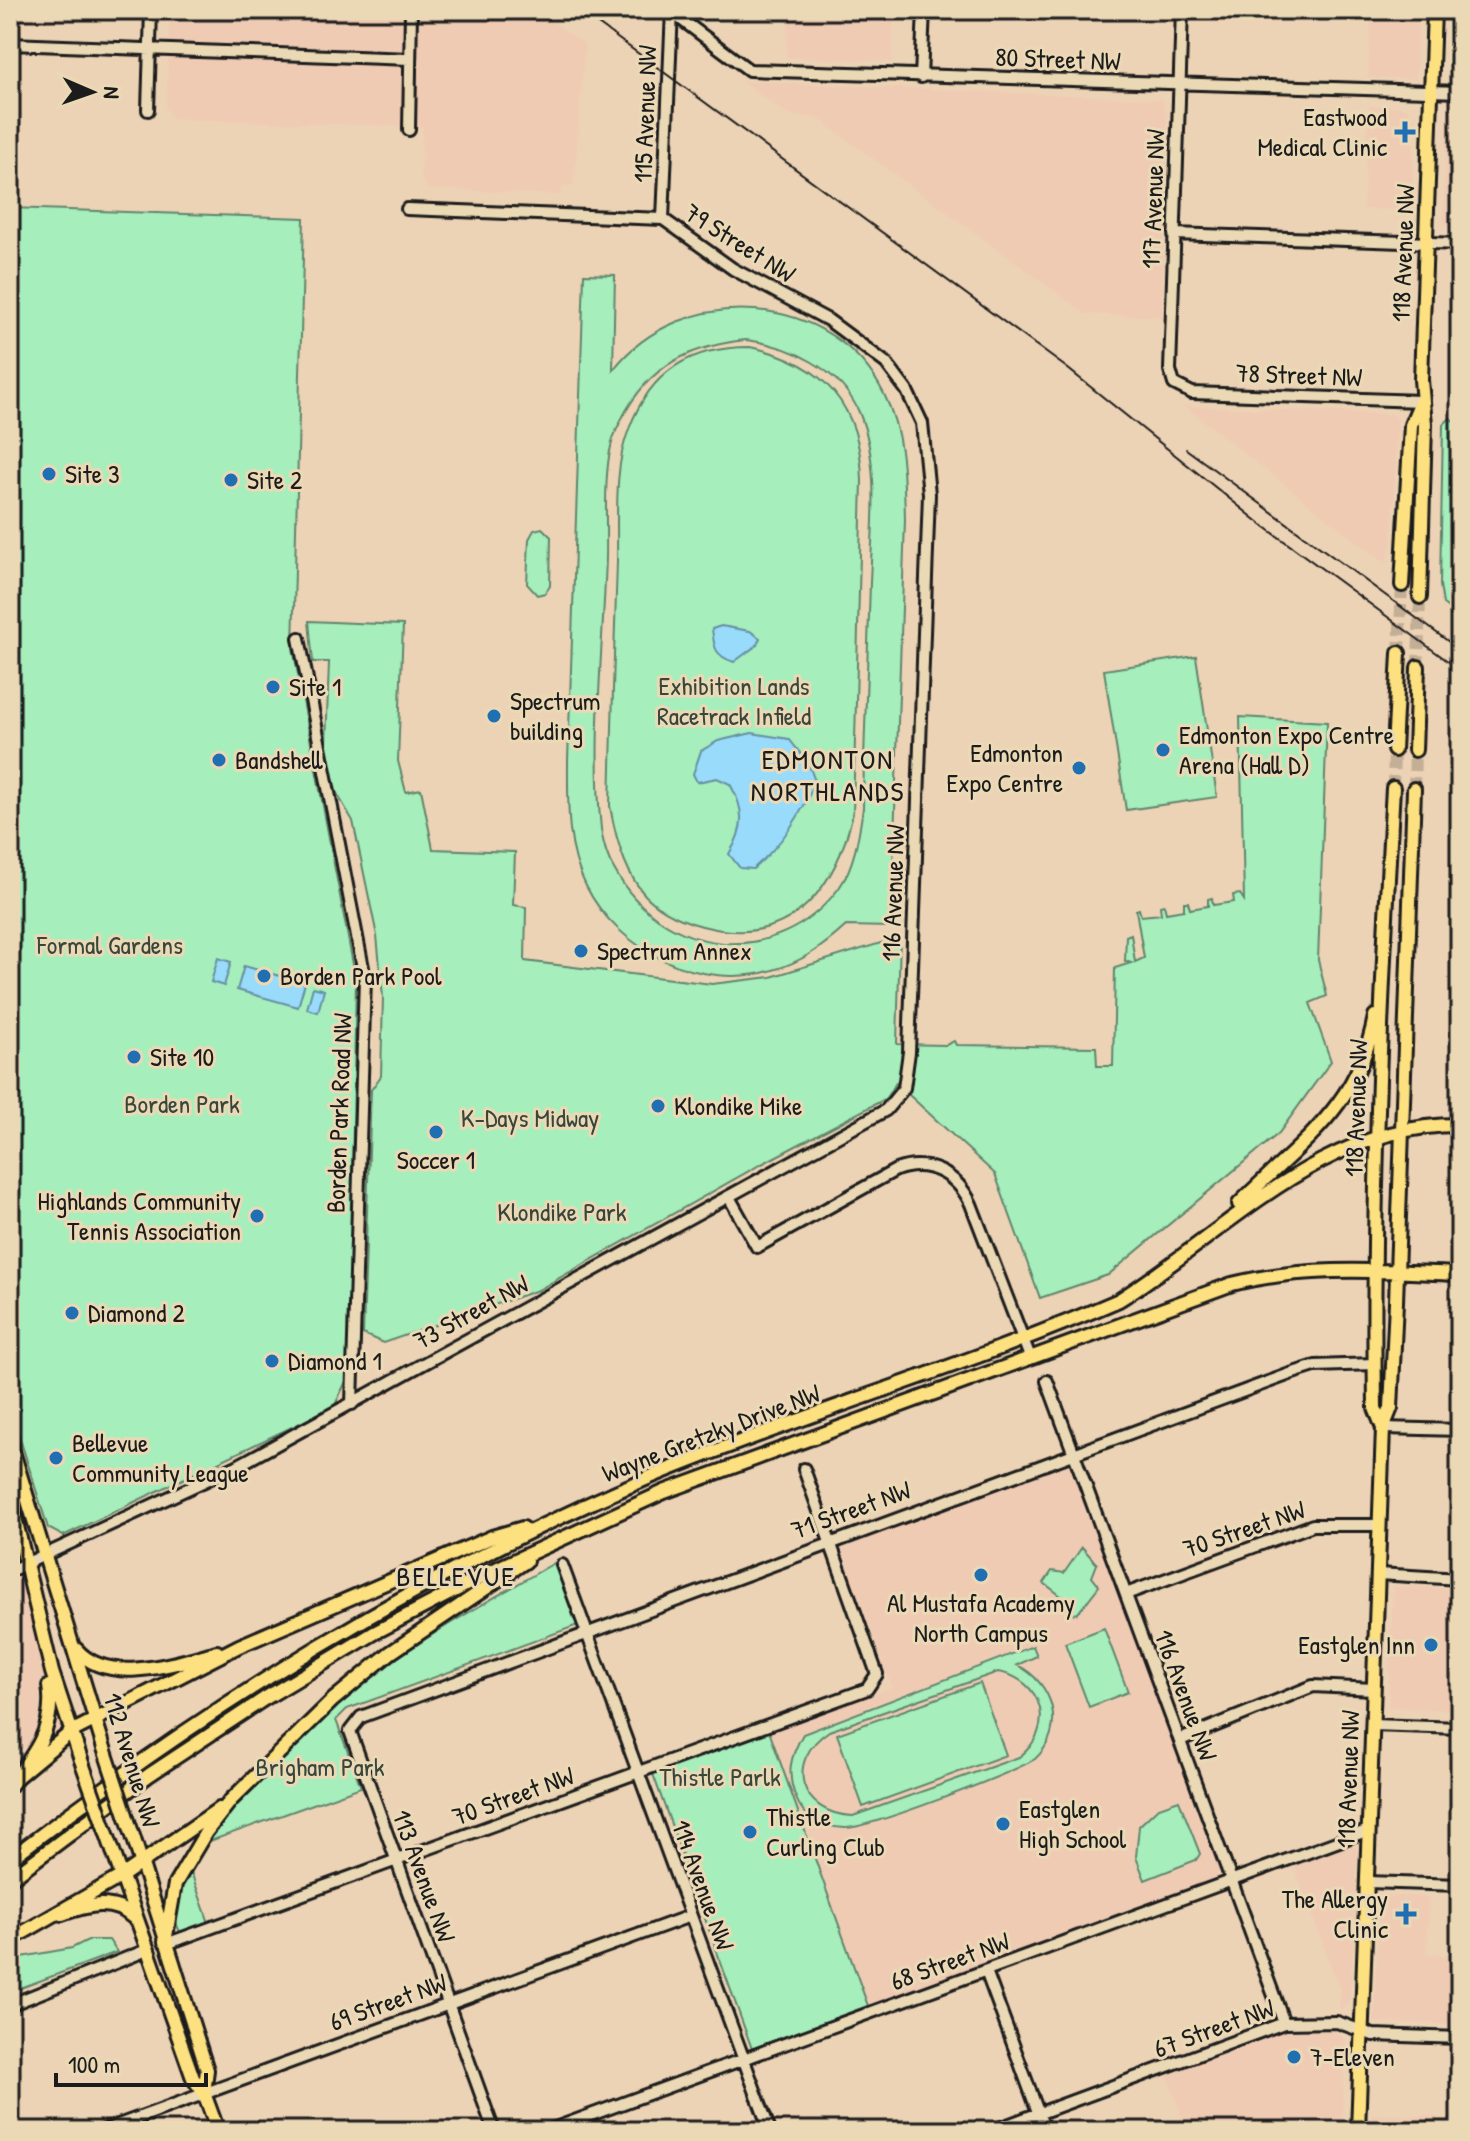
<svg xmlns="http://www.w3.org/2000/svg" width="1470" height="2141" font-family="'Patrick Hand',sans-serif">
	<rect width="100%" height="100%" fill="#edd3b5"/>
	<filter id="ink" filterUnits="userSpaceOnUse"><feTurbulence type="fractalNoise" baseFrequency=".0125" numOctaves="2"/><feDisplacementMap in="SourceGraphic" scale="16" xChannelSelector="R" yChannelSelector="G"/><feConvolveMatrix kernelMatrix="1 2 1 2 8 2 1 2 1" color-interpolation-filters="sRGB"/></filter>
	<g filter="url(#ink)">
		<!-- built -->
		<path fill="#efcbb4" d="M170,10H537L585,45L574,186H562L561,195L428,189L421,179L422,127L173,119L166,108Z
			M789,10H894L892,62L786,57Z
			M1371,10H1419L1416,79L1368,78Z
			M1454,10H1460V73L1451,72Z
			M741,81L1162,99L1167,117L1162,317L1086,314L817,118L788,115Z
			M1369,106L1405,107L1415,119L1412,210L1363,209Z
			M1455,108L1460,109V231H1452L1443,221L1447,116Z
			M1184,406L1394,414L1398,419L1392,544L1385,564Z
			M1063,1462L1073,1467L1220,1869L1216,1879L868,2006L769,1731L892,1688L841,1549L842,1542Z
			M25,1564L71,1732L26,1746L10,1763V1571Z
			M1393,1586L1456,1588L1452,1710L1388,1707Z
			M1351,1843L1358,1849L1350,2002L1339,2010L1340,1991L1293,1864Z
			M1379,1895L1429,1897L1427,1954L1460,1956V2025L1374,2022Z
			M1290,2030L1334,2031L1344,2038L1342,2131H1187L1166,2073Z
			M1372,2114L1437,2116L1436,2131H1372Z"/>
		<!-- green -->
		<path fill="#a6eebc" stroke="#61856c" stroke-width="2" fill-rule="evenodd" d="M10,208L304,218L293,648L356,980L348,1377L334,1407L63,1536L48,1528L10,1407Z
			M584,274L615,275L613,370C681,281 834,291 884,394C904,434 904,476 905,520L891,927L846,926C824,946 802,962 773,970C702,992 618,951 586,886C566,847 568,803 568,760ZM746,340C790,345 840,369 859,412C881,465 872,527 870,582C868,657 864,732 863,808C859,834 855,865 839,888C777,971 662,957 614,869C607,858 603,842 601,829C592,742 603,645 606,558C607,523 602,462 616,431C642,371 682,347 746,340Z
			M750,347C824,362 861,406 862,481L853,813C837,885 794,946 711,928C687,923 664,914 646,896C625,874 615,835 610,806C612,725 614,643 617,562C618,519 613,469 629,429C651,370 691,347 750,347Z
			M1450,418L1457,424L1460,451V616L1443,604L1440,585L1443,425Z
			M542,528L551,537L550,586L545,593L537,595L527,584L529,539L534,530Z
			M309,621L403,625L398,761L406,792L421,789L433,849L515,852L513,905L526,907L525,961L712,984L771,977L900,937L897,1044L946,1045L954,1041L956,1045L1096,1047L1097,1066H1113L1115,968L1131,963L1125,961L1126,936L1131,934L1135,962L1144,958L1136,910L1139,909L1141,916L1161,914L1160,906L1164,905L1166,913L1184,910V902H1188L1190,909L1208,906V899L1212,898L1213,905L1234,902L1233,895L1240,894L1244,900L1240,717L1327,722L1318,960L1327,996L1310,1003L1331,1061L1279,1133L1108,1275L1040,1298L995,1174L896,1083L885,1099L758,1166L538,1290L383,1343L363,1334L371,1090L381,1076L383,997L377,936L353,821L335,790L326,745L329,662H313Z
			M1196,656L1217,797L1126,810L1104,670Z
			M1082,1547L1097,1564L1092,1577L1099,1586L1078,1613L1073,1614L1063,1605L1065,1599L1044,1583L1052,1571L1064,1573Z
			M554,1563L578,1625L347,1709L336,1720L361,1787L207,1842L190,1869L209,1923L181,1933C138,1870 348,1692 397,1658C447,1623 501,1594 554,1563Z
			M1104,1628L1128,1692L1089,1707L1065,1643Z
			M1033,1646L1037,1656L1017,1665C1054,1683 1067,1729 1035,1759C1010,1774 870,1828 845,1828C822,1827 804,1819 796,1798C786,1773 790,1757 803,1734ZM998,1672C1044,1680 1056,1729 1019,1757L853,1816C799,1814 784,1761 829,1731Z
			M980,1683L1006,1755L863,1807L837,1734Z
			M769,1731L868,2006L752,2049L653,1774Z
			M1179,1800L1200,1854L1196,1860L1145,1880L1136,1857L1139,1826L1159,1807Z
			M88,1940H109L117,1952L10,1992V1959L72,1948Z"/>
		<!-- water -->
		<path fill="#98dbfa" stroke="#668fa1" stroke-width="2" d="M721,626L750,631L760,638L757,645L734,662C715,656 714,648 712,629Z
			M752,733L789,739L808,763L815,781C802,815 781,845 753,869L740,868L729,854C745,828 745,810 730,784L717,778L697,782L693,774L701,751L718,741Z
			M218,958L231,962L224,986L211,982Z
			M244,966L305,983L298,1007L237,990Z
			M313,987L324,990L318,1012L307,1009Z"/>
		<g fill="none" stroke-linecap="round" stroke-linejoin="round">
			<!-- major-tunnel -->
			<path stroke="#c3ae96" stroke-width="12" stroke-dasharray="12 6" stroke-linecap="butt" d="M1399,653L1402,585
				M1418,667L1420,597
				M1393,788L1394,750
				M1414,789L1415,750"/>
			<defs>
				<path id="minor" d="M1182,10L1170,370L1174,384L1192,393L1421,401
					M674,14L749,70L1460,92
					M10,44L410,59
					M921,77L924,10
					M148,110L151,10
					M409,130L411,10
					M663,219L672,10
					M1174,234L1460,244
					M299,638L365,978L352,1404
					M729,1197L757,1247L896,1170C928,1158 957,1174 971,1204L1030,1357
					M1047,1381L1284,2023
					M1383,1428L1460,1430
					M562,1565L770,2131
					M10,1571L237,1466L886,1110L904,1088L909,1052L929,494L922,423L907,391L886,363L828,320L733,269L663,219L407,209
					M1378,1574L1460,1579
					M1126,1594L1313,1525H1380
					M1372,1725L1460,1728
					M1180,1740L1313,1686L1374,1689
					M1367,1882L1460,1885
					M166,1944L867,1689L877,1674L804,1469
					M986,1971L1045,2131
					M10,2005L147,1950
					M102,2131L690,1916
					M494,2131L350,1731L361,1717L1290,1374L1315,1366L1374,1364
					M547,2131L1369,1830
					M991,2131L1284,2023L1337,2022L1373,2035L1460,2038"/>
				<path id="major" d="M1402,585L1411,425L1421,401
					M1420,597L1425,424L1421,380L1434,10
					M1394,750L1399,653
					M1415,750L1418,667
					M1239,1204C1301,1141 1358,1109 1375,1016
					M1383,1428L1375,1408C1372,1201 1381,995 1393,788
					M10,1442L104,1748
					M10,1497L52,1672L81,1760
					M76,1649C108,1687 176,1663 217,1652
					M18,1776L71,1732L239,1646L492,1537L523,1528
					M10,1786C34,1755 56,1727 49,1686
					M134,1839L207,2070L204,2093
					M113,1851L193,2078L204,2093L218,2131
					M10,1859C210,1704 421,1573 655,1475C808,1412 967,1366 1119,1300C1228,1231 1321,1124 1460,1125
					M10,1879L149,1775L264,1699L376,1632L498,1568L664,1492L1232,1284C1308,1265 1383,1271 1460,1274
					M62,1914C88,1905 112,1898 134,1918
					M10,1940L122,1876L219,1809
					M165,1942L175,1884L206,1832L231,1800L333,1700L390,1653L526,1561
					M1358,2131L1383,1428L1391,1408L1396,1302L1414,789"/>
			</defs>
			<!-- minor casing -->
			<use href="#minor" stroke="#1c1c1c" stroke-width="16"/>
			<!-- major casing -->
			<use href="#major" stroke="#1c1c1c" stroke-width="18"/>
			<!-- minor -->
			<use href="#minor" stroke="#ebd9b6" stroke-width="10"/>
			<!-- major -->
			<use href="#major" stroke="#fde080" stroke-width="12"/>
			<!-- tram -->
			<path stroke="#1c1c1c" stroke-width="2" d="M579,10L1067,368L1261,524L1460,670
				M1186,449L1460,650"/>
			<defs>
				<path id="major-bridge" d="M104,1748L134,1839
					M81,1760L113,1851"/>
			</defs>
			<!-- major-bridge casing -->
			<use href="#major-bridge" stroke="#1c1c1c" stroke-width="18" stroke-linecap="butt"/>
			<!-- major-bridge -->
			<use href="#major-bridge" stroke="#fde080" stroke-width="12"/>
		</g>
	</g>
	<!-- markers -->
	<g fill="#1f6fb2" stroke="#ebd9b6" stroke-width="3">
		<path d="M1401 120h8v8h8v8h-8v8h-8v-8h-8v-8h8z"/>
		<circle cx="49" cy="474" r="8"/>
		<circle cx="231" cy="480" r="8"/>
		<circle cx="273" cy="687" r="8"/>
		<circle cx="494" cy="716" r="8"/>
		<circle cx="1163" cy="750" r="8"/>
		<circle cx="219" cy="760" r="8"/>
		<circle cx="1079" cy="768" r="8"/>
		<circle cx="581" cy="951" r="8"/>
		<circle cx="264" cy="976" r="8"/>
		<circle cx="134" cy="1057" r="8"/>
		<circle cx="658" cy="1106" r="8"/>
		<circle cx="436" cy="1132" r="8"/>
		<circle cx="257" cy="1216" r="8"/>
		<circle cx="72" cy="1313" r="8"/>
		<circle cx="272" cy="1361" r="8"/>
		<circle cx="56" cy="1458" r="8"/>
		<circle cx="981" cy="1575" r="8"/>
		<circle cx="1431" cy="1645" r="8"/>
		<circle cx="1003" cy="1824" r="8"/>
		<circle cx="750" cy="1832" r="8"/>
		<path d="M1402 1902h8v8h8v8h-8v8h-8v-8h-8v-8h8z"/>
		<circle cx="1294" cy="2057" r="8"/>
	</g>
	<g text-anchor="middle" stroke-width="6" stroke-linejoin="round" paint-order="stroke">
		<!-- street labels -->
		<g font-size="26" fill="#1c1c1c" stroke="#ebd9b6">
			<text transform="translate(1058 59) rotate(2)" y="9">80 Street NW</text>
			<text transform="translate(645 114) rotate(-88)" y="9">115 Avenue NW</text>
			<text transform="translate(1153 199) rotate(-88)" y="9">117 Avenue NW</text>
			<text transform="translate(740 243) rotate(32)" y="9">79 Street NW</text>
			<text transform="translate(1403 253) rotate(-88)" y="9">118 Avenue NW</text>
			<text transform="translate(1299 375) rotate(2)" y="9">78 Street NW</text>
			<text transform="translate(893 893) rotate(-88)" y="9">116 Avenue NW</text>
			<text transform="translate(1356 1108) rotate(-88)" y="9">118 Avenue NW</text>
			<text transform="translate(339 1113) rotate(-88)" y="9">Borden Park Road NW</text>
			<text transform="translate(471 1312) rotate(-29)" y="9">73 Street NW</text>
			<text transform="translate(711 1433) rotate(-21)" y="9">Wayne Gretzky Drive NW</text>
			<text transform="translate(851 1510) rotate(-20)" y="9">71 Street NW</text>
			<text transform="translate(1244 1529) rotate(-19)" y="9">70 Street NW</text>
			<text transform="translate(1186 1695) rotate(70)" y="9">116 Avenue NW</text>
			<text transform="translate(132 1760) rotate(73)" y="9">112 Avenue NW</text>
			<text transform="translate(1348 1779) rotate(-88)" y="9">118 Avenue NW</text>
			<text transform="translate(513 1796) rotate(-20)" y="9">70 Street NW</text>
			<text transform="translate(424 1876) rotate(70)" y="9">113 Avenue NW</text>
			<text transform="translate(703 1885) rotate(70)" y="9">114 Avenue NW</text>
			<text transform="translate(950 1961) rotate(-20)" y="9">68 Street NW</text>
			<text transform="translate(388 2002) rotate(-20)" y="9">69 Street NW</text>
			<text transform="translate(1214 2028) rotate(-20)" y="9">67 Street NW</text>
		</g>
		<!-- poi labels -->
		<g font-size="26" fill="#1c1c1c" stroke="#ebd9b6" text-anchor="start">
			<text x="1387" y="126" text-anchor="end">Eastwood<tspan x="1387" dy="30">Medical Clinic</tspan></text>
			<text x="65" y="483">Site 3</text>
			<text x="247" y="489">Site 2</text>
			<text x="289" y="696">Site 1</text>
			<text x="510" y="710">Spectrum<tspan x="510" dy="30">building</tspan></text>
			<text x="1179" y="744">Edmonton Expo Centre<tspan x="1179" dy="30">Arena (Hall D)</tspan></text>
			<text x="1063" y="762" text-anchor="end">Edmonton<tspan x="1063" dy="30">Expo Centre</tspan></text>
			<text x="235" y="769">Bandshell</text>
			<text x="597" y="960">Spectrum Annex</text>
			<text x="280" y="985">Borden Park Pool</text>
			<text x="150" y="1066">Site 10</text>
			<text x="674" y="1115">Klondike Mike</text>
			<text x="436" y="1169" text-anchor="middle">Soccer 1</text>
			<text x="241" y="1210" text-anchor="end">Highlands Community<tspan x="241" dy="30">Tennis Association</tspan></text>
			<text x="88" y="1322">Diamond 2</text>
			<text x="288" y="1370">Diamond 1</text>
			<text x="72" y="1452">Bellevue<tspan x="72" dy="30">Community League</tspan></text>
			<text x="981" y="1612" text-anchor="middle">Al Mustafa Academy<tspan x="981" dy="30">North Campus</tspan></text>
			<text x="1415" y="1654" text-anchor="end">Eastglen Inn</text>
			<text x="1019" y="1818">Eastglen<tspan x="1019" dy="30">High School</tspan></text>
			<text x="766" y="1826">Thistle<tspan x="766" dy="30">Curling Club</tspan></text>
			<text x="1388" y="1908" text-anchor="end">The Allergy<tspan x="1388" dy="30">Clinic</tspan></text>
			<text x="1310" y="2066">7-Eleven</text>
		</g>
		<!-- park labels -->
		<g font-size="26" fill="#38463c" stroke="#ebd9b6">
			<text x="734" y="695">Exhibition Lands<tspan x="734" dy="30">Racetrack Infield</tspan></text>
			<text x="110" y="954">Formal Gardens</text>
			<text x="182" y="1113">Borden Park</text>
			<text x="530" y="1127">K-Days Midway</text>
			<text x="562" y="1221">Klondike Park</text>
			<text x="320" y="1776">Brigham Park</text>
			<text x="720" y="1786">Thistle Parlk</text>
		</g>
		<!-- neighbourhood labels -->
		<g font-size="28" letter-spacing="2" fill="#1c1c1c" stroke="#ebd9b6">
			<text x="828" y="769">EDMONTON<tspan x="828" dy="32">NORTHLANDS</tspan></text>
			<text x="456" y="1586">BELLEVUE</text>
		</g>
	</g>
	<!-- margin -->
	<rect width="1470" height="2141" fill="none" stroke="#ebd9b6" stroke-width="40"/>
	<rect x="20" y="20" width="1430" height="2101" fill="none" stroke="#1c1c1c" stroke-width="3" filter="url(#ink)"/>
	<!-- north arrow -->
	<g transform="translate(92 92) rotate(92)" stroke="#ebd9b6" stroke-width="6" paint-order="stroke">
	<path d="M0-6L14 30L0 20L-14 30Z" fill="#1c1c1c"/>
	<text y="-12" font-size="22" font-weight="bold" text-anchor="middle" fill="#1c1c1c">N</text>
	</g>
	<!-- scale -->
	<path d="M56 2073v12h150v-12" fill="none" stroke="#1c1c1c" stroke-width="4"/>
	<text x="68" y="2073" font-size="24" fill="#1c1c1c" stroke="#ebd9b6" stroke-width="6" paint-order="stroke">100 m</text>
</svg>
